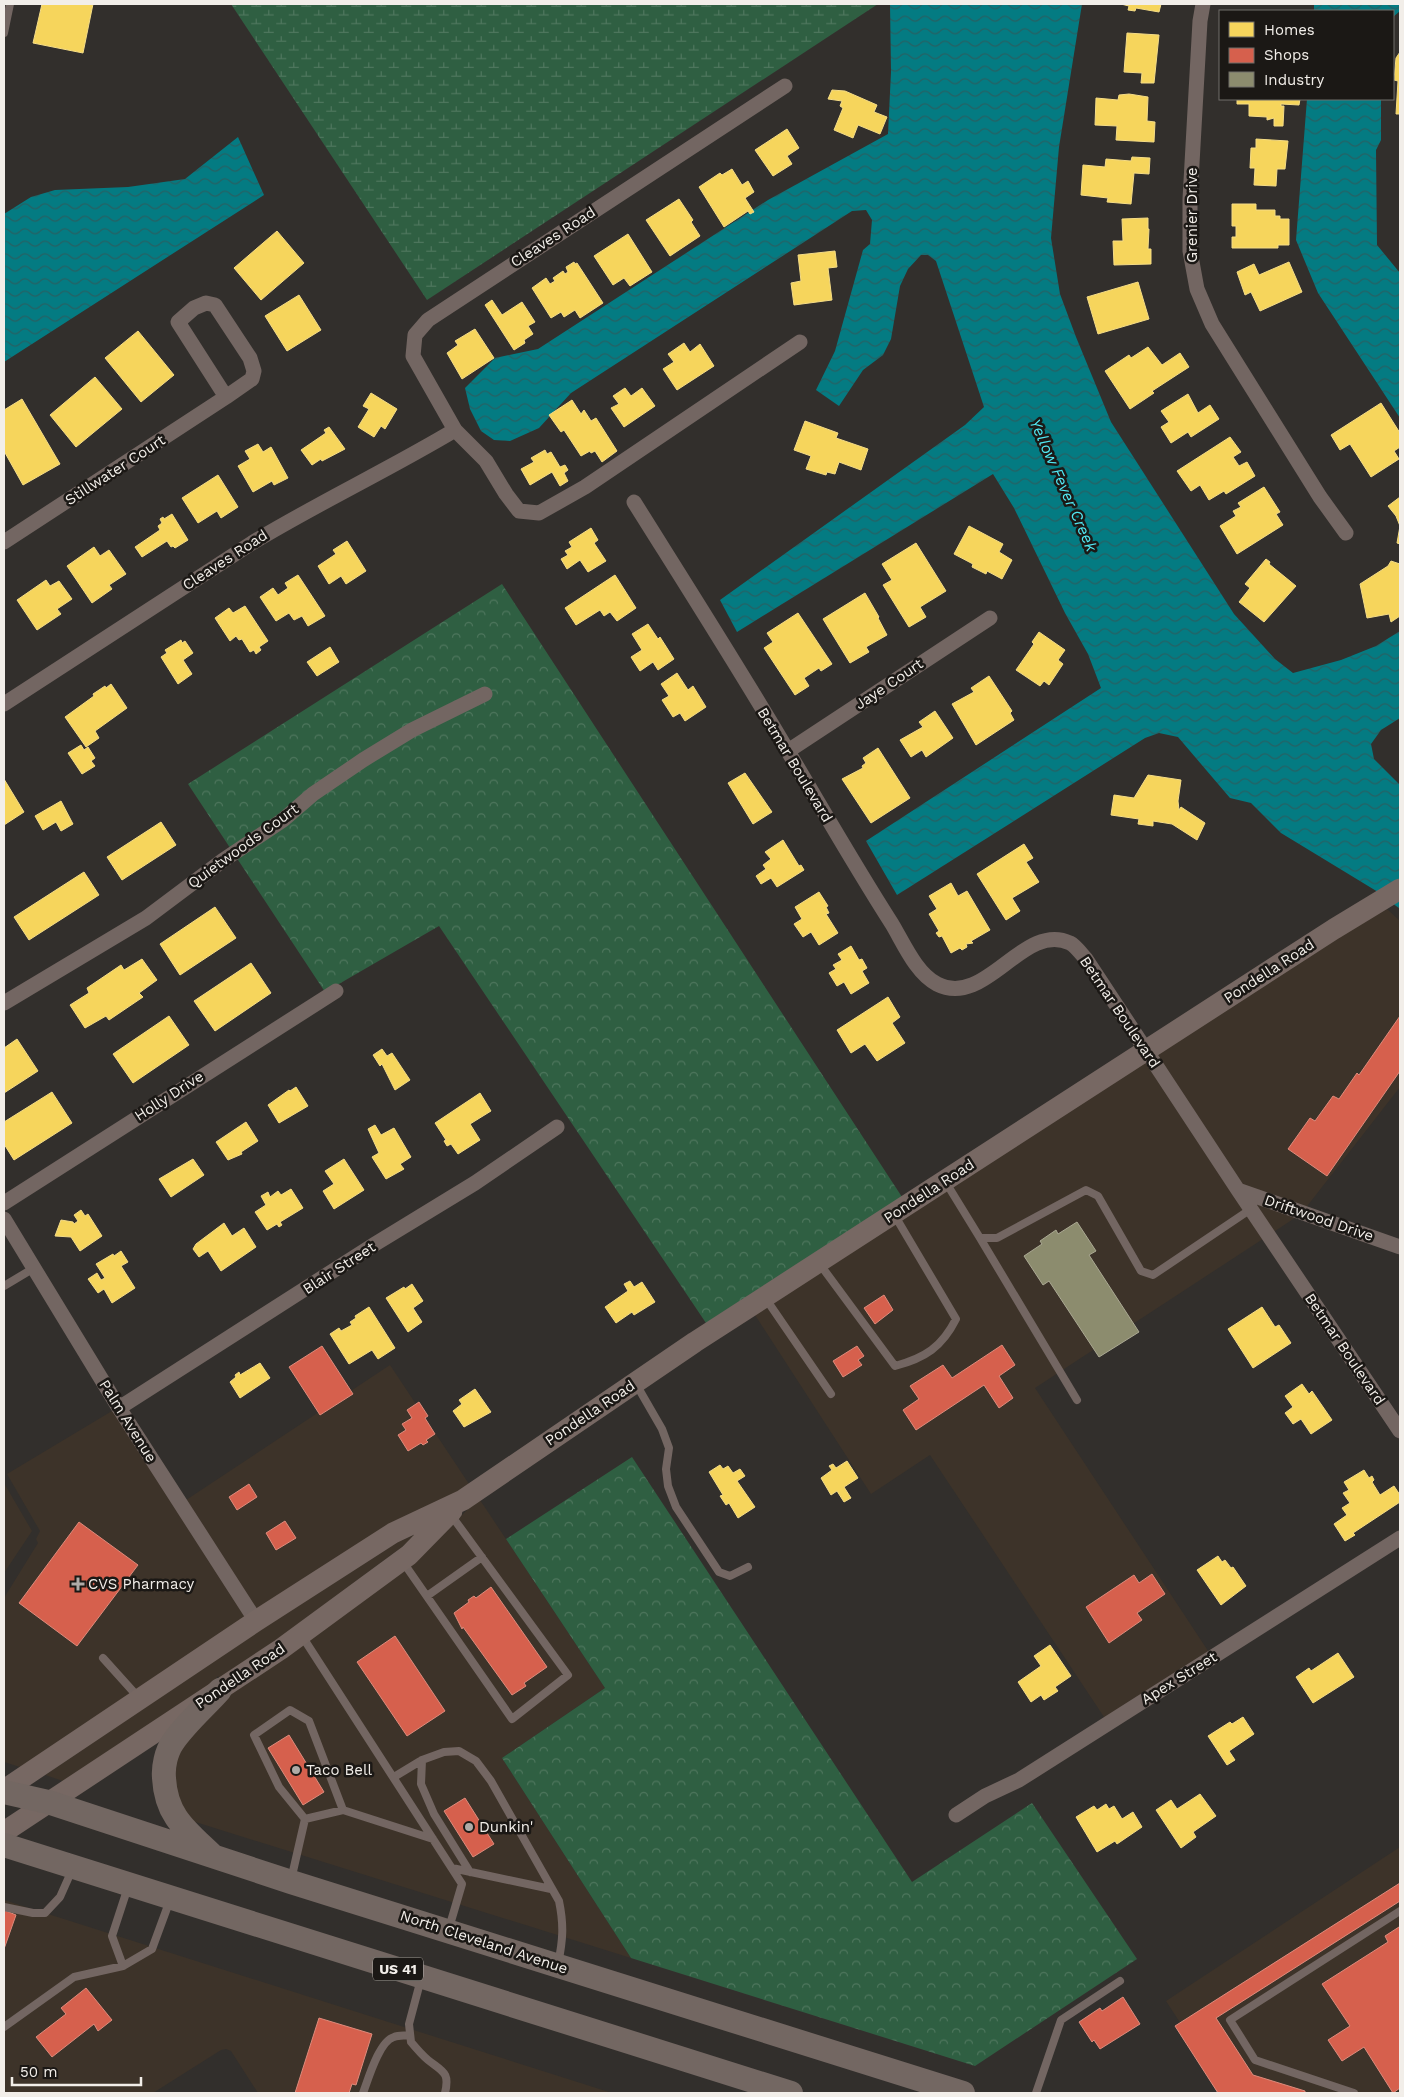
<svg xmlns="http://www.w3.org/2000/svg" width="1404" height="2097" font-family="'Work Sans',sans-serif">
	<defs>
		<pattern id="forest-crowns" width="20" height="18" patternUnits="userSpaceOnUse" patternTransform="scale(1.25)"><rect width="20" height="18" fill="#2f5f42"/><path d="M2 6a3 3 0 1 1 6 0M12 15a3 3 0 1 1 6 0" fill="none" stroke="#4e765d"/></pattern>
		<pattern id="wetland-marsh" width="20" height="14" patternUnits="userSpaceOnUse" patternTransform="scale(1.25)"><rect width="20" height="14" fill="#2f5f42"/><path d="M1 5h8M5 5V1M11 12h8M15 12V8" fill="none" stroke="#4e765d"/></pattern>
		<pattern id="water-waves" width="16" height="10" patternUnits="userSpaceOnUse" patternTransform="scale(1.25)"><rect width="16" height="10" fill="#047b82"/><path d="M0 5q4-4 8 0t8 0" fill="none" stroke="#266164"/></pattern>
	</defs>
	<rect width="100%" height="100%" fill="#322f2c"/>
	<!-- built -->
	<path fill="#3d3329" d="M1387,909L1400,921V1087L1301,1214L1035,1388L1214,1660L1110,1726L930,1455L871,1494L755,1315L1339,937Z
		M390,1365L469,1484L20,1767L4,1762V1598L38,1543L36,1539L40,1531L7,1474L122,1405L183,1502Z
		M4,1483L32,1531L4,1573Z
		M480,1500L605,1688L502,1758L631,1958L189,1820L177,1802L172,1770L180,1748L226,1698L415,1563L468,1509Z
		M416,1534L402,1547L275,1641L220,1678L218,1676L213,1682L63,1781L45,1775L262,1629L398,1542Z
		M1400,1847V2093H1226L1166,2001Z
		M4,1900L612,2093H258L231,2051L226,2049L221,2050L153,2093H4Z"/>
	<!-- forest -->
	<path fill="url(#forest-crowns)" d="M502,584L902,1197L706,1323L439,926L325,992L188,784Z
		M632,1457L912,1882L1032,1803L1137,1959L975,2066L631,1958L502,1758L605,1688L506,1539Z"/>
	<!-- wetland -->
	<path fill="url(#wetland-marsh)" d="M231,4H878L427,300Z"/>
	<!-- water -->
	<path fill="url(#water-waves)" d="M890,4H1082L1059,147L1051,238L1060,294L1076,337L1111,422L1234,614L1275,659L1293,673L1341,660L1376,646L1400,631V718L1381,730L1371,744L1374,759L1400,785V909L1378,892L1281,833L1251,803L1230,798L1178,737L1159,733L1145,738L897,895L866,841L1101,688L1088,654L1065,613L1014,508L993,474L737,632L720,600L965,425L984,407L936,261L928,255H921L908,269L900,286L891,339L883,355L863,370L839,406L816,390L835,351L863,250L870,244L872,220L866,210L852,211L571,393L539,428L510,441L494,440L481,431L470,409L465,388L495,358L538,349L768,200L888,134L891,72Z
		M1314,4H1400V11L1393,17V11H1314Z
		M1307,99H1381V140L1376,150L1377,245L1400,273V418L1318,293L1296,240Z
		M238,137L264,195L4,362V214L31,197L55,190L128,187L185,179Z"/>
	<!-- homes -->
	<path fill="#f6d55c" stroke="#f5dc86" d="M42,4H93L83,53L33,43Z
		M1121,4H1161L1159,12L1136,8L1135,11L1128,10L1129,6Z
		M1127,33L1159,35L1154,83H1141L1142,73L1124,72Z
		M1400,52V114H1396L1398,81L1394,80L1396,58Z
		M832,90L845,91L877,105L874,112L887,117L880,134L858,125L853,138L834,130L843,108L840,106L842,101L828,99Z
		M1129,94L1148,97L1147,121L1155,122L1154,142L1116,140L1117,126L1095,125L1096,98L1118,100L1119,95Z
		M1237,99H1300L1299,105L1281,104V106H1284L1283,126H1274V118L1267,120V117L1249,116V104H1237Z
		M787,129L799,148L787,156L792,164L773,176L755,150Z
		M1256,139L1288,141L1285,169H1277L1276,186L1254,185L1255,168H1250L1251,148H1256Z
		M1132,157L1150,158L1149,174L1134,173L1131,204L1107,202L1108,198L1081,195L1083,165L1105,167L1106,159L1131,161Z
		M732,169L742,185L748,181L754,192L745,198L754,212L750,214L748,211L724,227L699,187L720,173L722,175Z
		M679,199L693,220L691,222L700,236L670,256L646,220Z
		M1232,204H1256V210H1275V216H1280V219H1289V245H1278V248H1232V237H1236V226H1232Z
		M1148,218V229H1149L1148,249H1151V264L1114,265L1113,241H1123L1122,219Z
		M277,231L304,263L261,300L234,268Z
		M628,234L652,272L630,286L624,278L613,285L594,256Z
		M835,251L837,267L828,268L832,300L794,305L791,283L801,281L798,255Z
		M574,262L575,264L577,263L603,303L580,318L575,310L564,317L561,312L551,318L532,288L546,278L550,284L555,281L553,278L563,271L565,274L568,272L566,267Z
		M1289,262L1302,292L1260,311L1251,292L1245,295L1237,272L1254,264L1259,275Z
		M1138,282L1149,319L1098,334L1087,297Z
		M299,295L321,330L287,351L265,316Z
		M492,300L502,315L522,302L535,322L528,326L533,334L524,340L525,343L514,350L485,305Z
		M475,329L494,358L462,379L447,353L458,345L455,341Z
		M138,331L174,375L141,402L105,358Z
		M684,343L690,352L700,344L714,366L677,390L663,369L674,362L668,354Z
		M1148,347L1162,365L1180,353L1189,367L1152,391L1154,393L1130,409L1105,371L1129,355L1131,358Z
		M95,377L122,409L76,447L50,415Z
		M625,388L631,396L642,388L655,406L624,427L611,408L619,404L613,396Z
		M371,393L397,409L385,429L381,426L374,437L358,427L369,409L363,406Z
		M1188,394L1198,413L1210,405L1219,419L1191,437L1188,432L1171,443L1161,427L1169,422L1161,411Z
		M22,399L60,464L23,485L4,451V410Z
		M572,400L581,414L584,410L591,421L596,418L617,451L602,462L595,451L591,453L590,451L581,456L564,430L561,432L549,415Z
		M1381,403L1400,433V447L1394,451L1399,459L1371,477L1350,444L1340,450L1331,435Z
		M805,421L838,433L836,438L868,449L861,470L839,462L835,474L827,472L826,475L806,469L811,456L794,450Z
		M329,427L345,449L322,461L321,459L312,465L301,450L326,433L324,430Z
		M1230,437L1241,452L1233,457L1239,466L1247,462L1255,476L1226,494L1224,491L1209,500L1200,485L1191,491L1177,471Z
		M258,444L263,452L271,447L288,478L274,485L272,481L253,492L238,466L250,459L245,451Z
		M545,450L547,454L551,452L560,467L565,465L568,470L564,473L568,481L560,486L552,472L530,485L521,469L534,462L531,458Z
		M218,475L238,507L221,518L217,511L198,523L182,498Z
		M1264,487L1280,512L1276,514L1283,525L1237,554L1220,526L1236,516L1233,511L1241,507L1238,503Z
		M1400,497V544L1397,543L1400,526L1396,516L1388,506Z
		M172,514L188,540L175,548L173,546L171,547L167,541L142,557L135,547L160,530L158,526L162,523L160,519L163,517L164,519Z
		M969,526L1003,544L999,552L1012,560L1002,579L987,571L986,574L972,567L973,564L954,554Z
		M591,528L598,540L594,543L606,561L588,572L580,560L567,569L561,559L568,555L565,551L572,547L569,542Z
		M347,541L366,571L346,584L341,576L329,584L318,566L336,554L333,550Z
		M916,543L946,591L920,607L926,617L909,627L883,585L892,580L882,564Z
		M94,547L100,556L109,550L126,574L109,585L112,589L92,603L67,566Z
		M1266,559L1270,562L1269,564L1296,586L1264,622L1239,602L1250,588L1245,584Z
		M1391,561L1400,564V616L1391,622L1389,614L1367,618L1360,584L1388,566Z
		M298,575L325,616L308,626L302,616L294,620L289,613L276,621L260,597L273,588L278,595L288,588L285,583Z
		M615,575L636,608L617,621L610,612L604,616L600,610L576,625L565,608Z
		M46,580L50,586L59,581L72,599L57,609L61,614L37,630L17,600Z
		M865,593L879,617L878,618L887,635L866,647L869,652L850,663L823,619Z
		M245,606L268,641L259,647L261,650L256,654L254,650L250,652L242,639L239,640L236,636L230,641L215,618L229,608L233,613Z
		M798,613L832,664L821,671L819,668L804,678L809,686L795,695L764,648L773,642L767,633Z
		M648,624L658,639L660,637L674,659L658,670L653,662L640,671L631,657L642,650L632,634Z
		M1039,632L1065,650L1058,660L1063,664L1049,685L1044,681L1040,686L1016,670L1034,644L1032,642Z
		M181,640L182,643L185,641L193,653L183,660L192,674L178,684L161,657L167,653L165,650Z
		M330,647L339,662L317,676L307,662Z
		M677,673L688,690L693,686L706,707L685,721L680,713L673,717L662,700L669,696L661,684Z
		M989,676L1012,711L1010,713L1014,720L976,745L952,704L974,692L971,688Z
		M111,684L127,708L95,731L99,738L86,747L65,717L94,696L93,694L105,686L106,688Z
		M935,711L953,738L926,757L922,750L911,757L900,740L923,727L919,722Z
		M81,745L84,750L88,747L95,758L91,761L95,766L82,774L68,753Z
		M878,748L910,798L871,823L842,779L863,768L862,766L866,763L863,758Z
		M745,773L772,812L753,824L728,783Z
		M1148,775L1181,780L1178,801L1179,810L1181,807L1205,823L1197,840L1172,824L1153,821V826L1138,824L1139,819L1111,815L1114,795L1134,798Z
		M4,779L24,812L4,825Z
		M61,801L73,824L61,831L56,822L43,830L35,816Z
		M161,822L176,845L122,880L107,857Z
		M783,840L799,866L801,865L804,870L777,887L771,878L761,884L756,876L766,869L763,865L771,859L765,852Z
		M1024,844L1033,858L1026,862L1039,882L1012,898L1020,911L1006,920L977,874Z
		M84,872L99,895L29,940L14,917Z
		M951,883L958,896L967,891L990,930L971,941L973,943L966,944L967,947L962,950L960,948L951,953L942,936L939,937L936,933L939,931L929,914L937,909L929,896Z
		M819,892L828,906L826,907L829,913L826,914L838,933L819,945L811,932L803,937L794,924L802,919L795,907Z
		M215,907L236,938L180,975L160,944Z
		M851,946L859,960L862,959L867,968L862,971L869,983L851,994L844,982L837,986L829,973L836,969L833,965L842,960L838,954Z
		M142,959L157,980L139,993L143,997L109,1020L106,1016L85,1028L70,1005L89,993L87,988L121,965L124,970Z
		M251,963L271,993L215,1031L194,1001Z
		M888,997L900,1017L892,1023L905,1043L877,1061L865,1044L851,1053L837,1030Z
		M169,1016L189,1045L133,1083L113,1054Z
		M17,1039L38,1071L4,1093V1048Z
		M382,1049L387,1056L392,1053L410,1080L395,1090L382,1064L380,1066L373,1055Z
		M296,1087L308,1106L279,1123L268,1105L289,1090L290,1091Z
		M52,1092L72,1123L14,1160L4,1144V1122Z
		M480,1093L491,1111L470,1124L480,1140L458,1154L451,1144L447,1146L444,1141L446,1140L435,1123Z
		M246,1122L258,1141L241,1152L242,1154L228,1160L216,1142Z
		M375,1125L381,1135L394,1128L411,1157L400,1164L404,1169L386,1179L372,1157L379,1153L368,1129Z
		M193,1159L204,1175L171,1197L159,1179Z
		M344,1159L364,1190L334,1209L323,1191L334,1184L325,1171Z
		M291,1189L303,1208L280,1222L282,1225L279,1227L277,1224L267,1230L255,1212L266,1205L261,1196L268,1192L270,1197L278,1191L281,1195Z
		M81,1210L85,1216L88,1214L102,1236L80,1251L71,1237L55,1236L61,1220L73,1222L74,1224L78,1221L74,1215Z
		M224,1223L232,1236L244,1228L256,1247L221,1271L208,1251L199,1257L193,1249L196,1244Z
		M121,1251L128,1262L121,1266L135,1288L112,1303L104,1289L98,1293L88,1279L97,1273L101,1280L105,1278L96,1264L113,1254L114,1256Z
		M630,1281L634,1287L642,1282L655,1302L634,1315L632,1312L616,1323L605,1307L628,1291L624,1284Z
		M412,1284L423,1301L413,1308L422,1322L408,1332L386,1298L404,1287L405,1289Z
		M369,1307L395,1348L378,1359L372,1350L349,1364L330,1334L339,1328L341,1331L352,1325L350,1322L356,1318L355,1316Z
		M1262,1307L1275,1327L1279,1325L1291,1343L1253,1368L1228,1329Z
		M260,1363L270,1378L240,1398L230,1382L236,1377L235,1375L239,1372L240,1375Z
		M1302,1384L1309,1394L1312,1391L1332,1420L1311,1434L1301,1419L1293,1424L1285,1413L1293,1407L1285,1396Z
		M475,1389L491,1412L464,1427L453,1411L462,1404L459,1400Z
		M847,1461L858,1478L844,1487L851,1498L844,1502L837,1491L831,1495L821,1478L832,1470L829,1466L833,1464L836,1468Z
		M720,1465L723,1469L728,1466L733,1473L740,1469L745,1476L737,1481L755,1507L738,1518L729,1503L726,1505L720,1496L723,1495L709,1472Z
		M1364,1470L1369,1478L1372,1476L1374,1480L1372,1482L1380,1495L1394,1486L1400,1495V1502L1353,1533L1355,1535L1345,1541L1334,1524L1347,1515L1342,1508L1350,1503L1343,1493L1349,1490L1344,1482Z
		M1218,1556L1222,1562L1225,1560L1231,1568L1233,1567L1246,1586L1221,1605L1197,1570Z
		M1050,1645L1071,1676L1055,1687L1058,1691L1044,1700L1041,1695L1031,1702L1018,1682L1041,1666L1034,1656Z
		M1338,1653L1354,1677L1313,1703L1296,1677L1309,1668L1311,1671Z
		M1243,1717L1254,1734L1229,1751L1235,1760L1227,1765L1208,1736L1230,1722L1232,1724Z
		M1200,1794L1216,1816L1193,1832L1196,1837L1181,1848L1156,1810L1171,1800L1177,1809Z
		M1106,1804L1109,1809L1114,1806L1122,1819L1133,1812L1142,1827L1117,1844L1115,1841L1097,1852L1076,1817L1094,1806L1097,1810Z"/>
	<!-- shops -->
	<path fill="#d6604d" stroke="#de8b7c" d="M1400,1016V1071L1327,1176L1288,1149L1310,1118L1315,1121L1333,1096L1339,1099L1357,1073L1359,1075Z
		M884,1295L893,1310L875,1324L864,1308Z
		M1002,1345L1015,1365L999,1376L1013,1398L999,1408L984,1385L916,1430L903,1410L919,1399L910,1386L943,1365L952,1378Z
		M322,1346L353,1394L320,1415L289,1367Z
		M857,1346L864,1356L858,1360L862,1365L843,1377L833,1361Z
		M419,1402L428,1416L425,1418L435,1434L426,1440L428,1442L423,1445L421,1443L408,1451L398,1435L406,1430L402,1424L412,1418L407,1410Z
		M249,1484L257,1497L237,1510L229,1497Z
		M285,1521L296,1538L276,1550L266,1533Z
		M79,1522L138,1565L77,1646L19,1603Z
		M1152,1574L1165,1594L1137,1613L1142,1620L1109,1643L1086,1607L1134,1575L1139,1583Z
		M491,1587L547,1667L524,1683L526,1686L512,1695L463,1627L462,1629L454,1613L469,1602L468,1600L474,1596L476,1598Z
		M395,1636L445,1711L407,1736L357,1662Z
		M289,1735L324,1792L303,1805L268,1748Z
		M465,1798L494,1844L473,1857L444,1811Z
		M1400,1883V1901L1216,2018L1253,2075L1305,2091V2093H1218L1175,2026Z
		M4,1910L16,1915L4,1949Z
		M1399,1927L1400,1930V2088L1393,2093L1364,2047L1342,2061L1328,2040L1350,2026L1322,1984L1388,1942L1385,1936Z
		M86,1988L112,2020L98,2031L94,2024L52,2057L36,2037L66,2014L61,2008Z
		M1123,1997L1140,2024L1100,2049L1094,2040L1092,2042L1079,2022L1100,2008L1102,2011Z
		M319,2018L372,2034L356,2085L352,2084L349,2093H295Z"/>
	<!-- industry -->
	<path fill="#8c8c6e" stroke="#aba993" d="M1077,1222L1096,1251L1089,1255L1139,1332L1099,1357L1049,1281L1043,1285L1024,1256L1042,1244L1040,1241L1056,1230L1058,1234Z"/>
	<g fill="none" stroke-linecap="round" stroke-linejoin="round">
		<!-- service -->
		<path stroke="#736662" stroke-width="8" d="M4,33L10,4
			M945,1181L980,1238H997L1086,1190L1098,1196L1141,1271L1153,1275L1251,1209
			M980,1238L1077,1400
			M819,1263L895,1366C925,1358 942,1347 956,1319L895,1216
			M4,1286L34,1268
			M766,1299L831,1394
			M636,1384L662,1429L669,1448L666,1469L668,1486L676,1507L719,1572L730,1576L748,1567
			M403,1562L512,1719L568,1675L451,1515
			M427,1596L482,1557
			M302,1636L462,1884L449,1928
			M103,1658L139,1698
			M422,1760L421,1784L434,1814L470,1872
			M394,1777L422,1760L444,1752L459,1751L476,1761L491,1781L559,1901C564,1925 563,1940 558,1964
			M305,1819L279,1787L254,1735L290,1710L309,1721L343,1810
			M452,1868L551,1889
			M291,1880L305,1819L343,1810L433,1839
			M4,1907L33,1913H45L60,1897L72,1870
			M123,1966L152,1949L170,1900
			M421,1979L409,2024L411,2042C416,2048 422,2055 428,2060C443,2072 450,2072 445,2093
			M4,2027L74,1977L123,1966L112,1936L128,1887
			M363,2093C368,2080 379,2041 394,2037C399,2035 405,2036 410,2035
			M1036,2093L1061,2020L1120,1981
			M1354,2093L1255,2060L1230,2020L1400,1911"/>
		<!-- minor -->
		<path stroke="#736662" stroke-width="15" d="M1203,4L1200,21L1190,199V251L1197,289L1212,324L1320,497L1346,533
			M785,86L428,320L415,335L413,356L455,430L486,461L506,494L519,511L539,513L585,487L800,342
			M206,303L215,305L250,358L254,371L252,379L226,397L178,322L194,308Z
			M634,502C686,585 739,668 789,753C823,810 856,868 892,924C904,944 916,973 937,984C986,1009 1023,921 1070,943C1076,946 1082,955 1086,959L1238,1190L1400,1431
			M4,542L226,397
			M4,704L252,543C318,503 388,470 455,430
			M788,751L990,618
			M4,1003L146,918L222,861L283,820L313,794L363,760L412,730L485,694
			M1238,1190L1400,1247
			M4,1203L336,991
			M4,1219L119,1408L256,1621
			M119,1408L375,1244L475,1183L557,1127
			M956,1815L985,1796L1019,1780L1400,1538"/>
		<!-- secondary -->
		<path stroke="#776863" stroke-width="21" d="M4,1790L256,1621L393,1533L463,1500L695,1342L1334,929L1400,889
			M4,1832L281,1649L409,1555L452,1511"/>
		<!-- primary -->
		<path stroke="#736762" stroke-width="24" d="M4,1792L48,1802L291,1882L963,2093
			M4,1845L791,2093
			M211,1854C186,1830 166,1816 164,1778C163,1767 166,1752 173,1742C186,1723 205,1707 220,1690"/>
	</g>
	<!-- markers -->
	<g fill="#afaba7" stroke="#1b1815" stroke-width="2">
		<path d="M75.5 1576.5h5v5h5v5h-5v5h-5v-5h-5v-5h5z"/>
		<circle cx="296" cy="1770" r="5"/>
		<circle cx="469" cy="1827" r="5"/>
	</g>
	<g text-anchor="middle" stroke-width="5" stroke-linejoin="round" paint-order="stroke">
		<!-- shield labels -->
		<rect fill="#1b1815" stroke="#b2aea9" stroke-width="1" x="373" y="1957.5" width="50" height="23" rx="4"/>
		<g font-size="14" font-weight="bold" fill="#f2eee9">
			<text x="398" y="1974">US 41</text>
		</g>
		<!-- street labels -->
		<g font-size="15" fill="#f2eee9" stroke="#1b1815">
			<text transform="translate(1192 215) rotate(-90)" y="5">Grenier Drive</text>
			<text transform="translate(553 237) rotate(-33)" y="5">Cleaves Road</text>
			<text transform="translate(115 470) rotate(-33)" y="5">Stillwater Court</text>
			<text transform="translate(225 560) rotate(-33)" y="5">Cleaves Road</text>
			<text transform="translate(889 684) rotate(-34)" y="5">Jaye Court</text>
			<text transform="translate(795 765) rotate(59)" y="5">Betmar Boulevard</text>
			<text transform="translate(243 846) rotate(-36)" y="5">Quietwoods Court</text>
			<text transform="translate(1269 971) rotate(-33)" y="5">Pondella Road</text>
			<text transform="translate(1120 1012) rotate(56)" y="5">Betmar Boulevard</text>
			<text transform="translate(169 1096) rotate(-33)" y="5">Holly Drive</text>
			<text transform="translate(929 1191) rotate(-33)" y="5">Pondella Road</text>
			<text transform="translate(1319 1218) rotate(19)" y="5">Driftwood Drive</text>
			<text transform="translate(339 1268) rotate(-33)" y="5">Blair Street</text>
			<text transform="translate(1345 1349) rotate(56)" y="5">Betmar Boulevard</text>
			<text transform="translate(590 1413) rotate(-34)" y="5">Pondella Road</text>
			<text transform="translate(128 1421) rotate(58)" y="5">Palm Avenue</text>
			<text transform="translate(240 1676) rotate(-34)" y="5">Pondella Road</text>
			<text transform="translate(1179 1678) rotate(-32)" y="5">Apex Street</text>
			<text transform="translate(484 1942) rotate(18)" y="5">North Cleveland Avenue</text>
		</g>
		<!-- poi labels -->
		<g font-size="15" fill="#f2eee9" stroke="#1b1815" text-anchor="start">
			<text x="88" y="1589">CVS Pharmacy</text>
			<text x="306" y="1775">Taco Bell</text>
			<text x="479" y="1832">Dunkin'</text>
		</g>
		<!-- water labels -->
		<g font-size="16" font-style="italic" fill="#51e7f2" stroke="#1b1815">
			<text transform="translate(1064 485) rotate(66)" y="6">Yellow Fever Creek</text>
		</g>
	</g>
	<!-- border -->
	<rect width="1404" height="2097" fill="none" stroke="#f2eee9" stroke-width="10"/>
	<!-- legend -->
	<rect x="1219" y="10" width="175" height="90" fill="#1b1815" stroke="#716e6a"/>
	<rect x="1229" y="22" width="25" height="15" fill="#f6d55c" stroke="#716e6a"/>
	<text x="1264" y="35" font-size="15" fill="#f2eee9">Homes</text>
	<rect x="1229" y="48" width="25" height="15" fill="#d6604d" stroke="#716e6a"/>
	<text x="1264" y="60" font-size="15" fill="#f2eee9">Shops</text>
	<rect x="1229" y="72" width="25" height="15" fill="#8c8c6e" stroke="#716e6a"/>
	<text x="1264" y="85" font-size="15" fill="#f2eee9">Industry</text>
	<!-- scale -->
	<path d="M12 2077v8h129v-8" fill="none" stroke="#f2eee9" stroke-width="2.5"/>
	<text x="20" y="2077" font-size="15" fill="#f2eee9" stroke="#1b1815" stroke-width="4" paint-order="stroke">50 m</text>
</svg>
